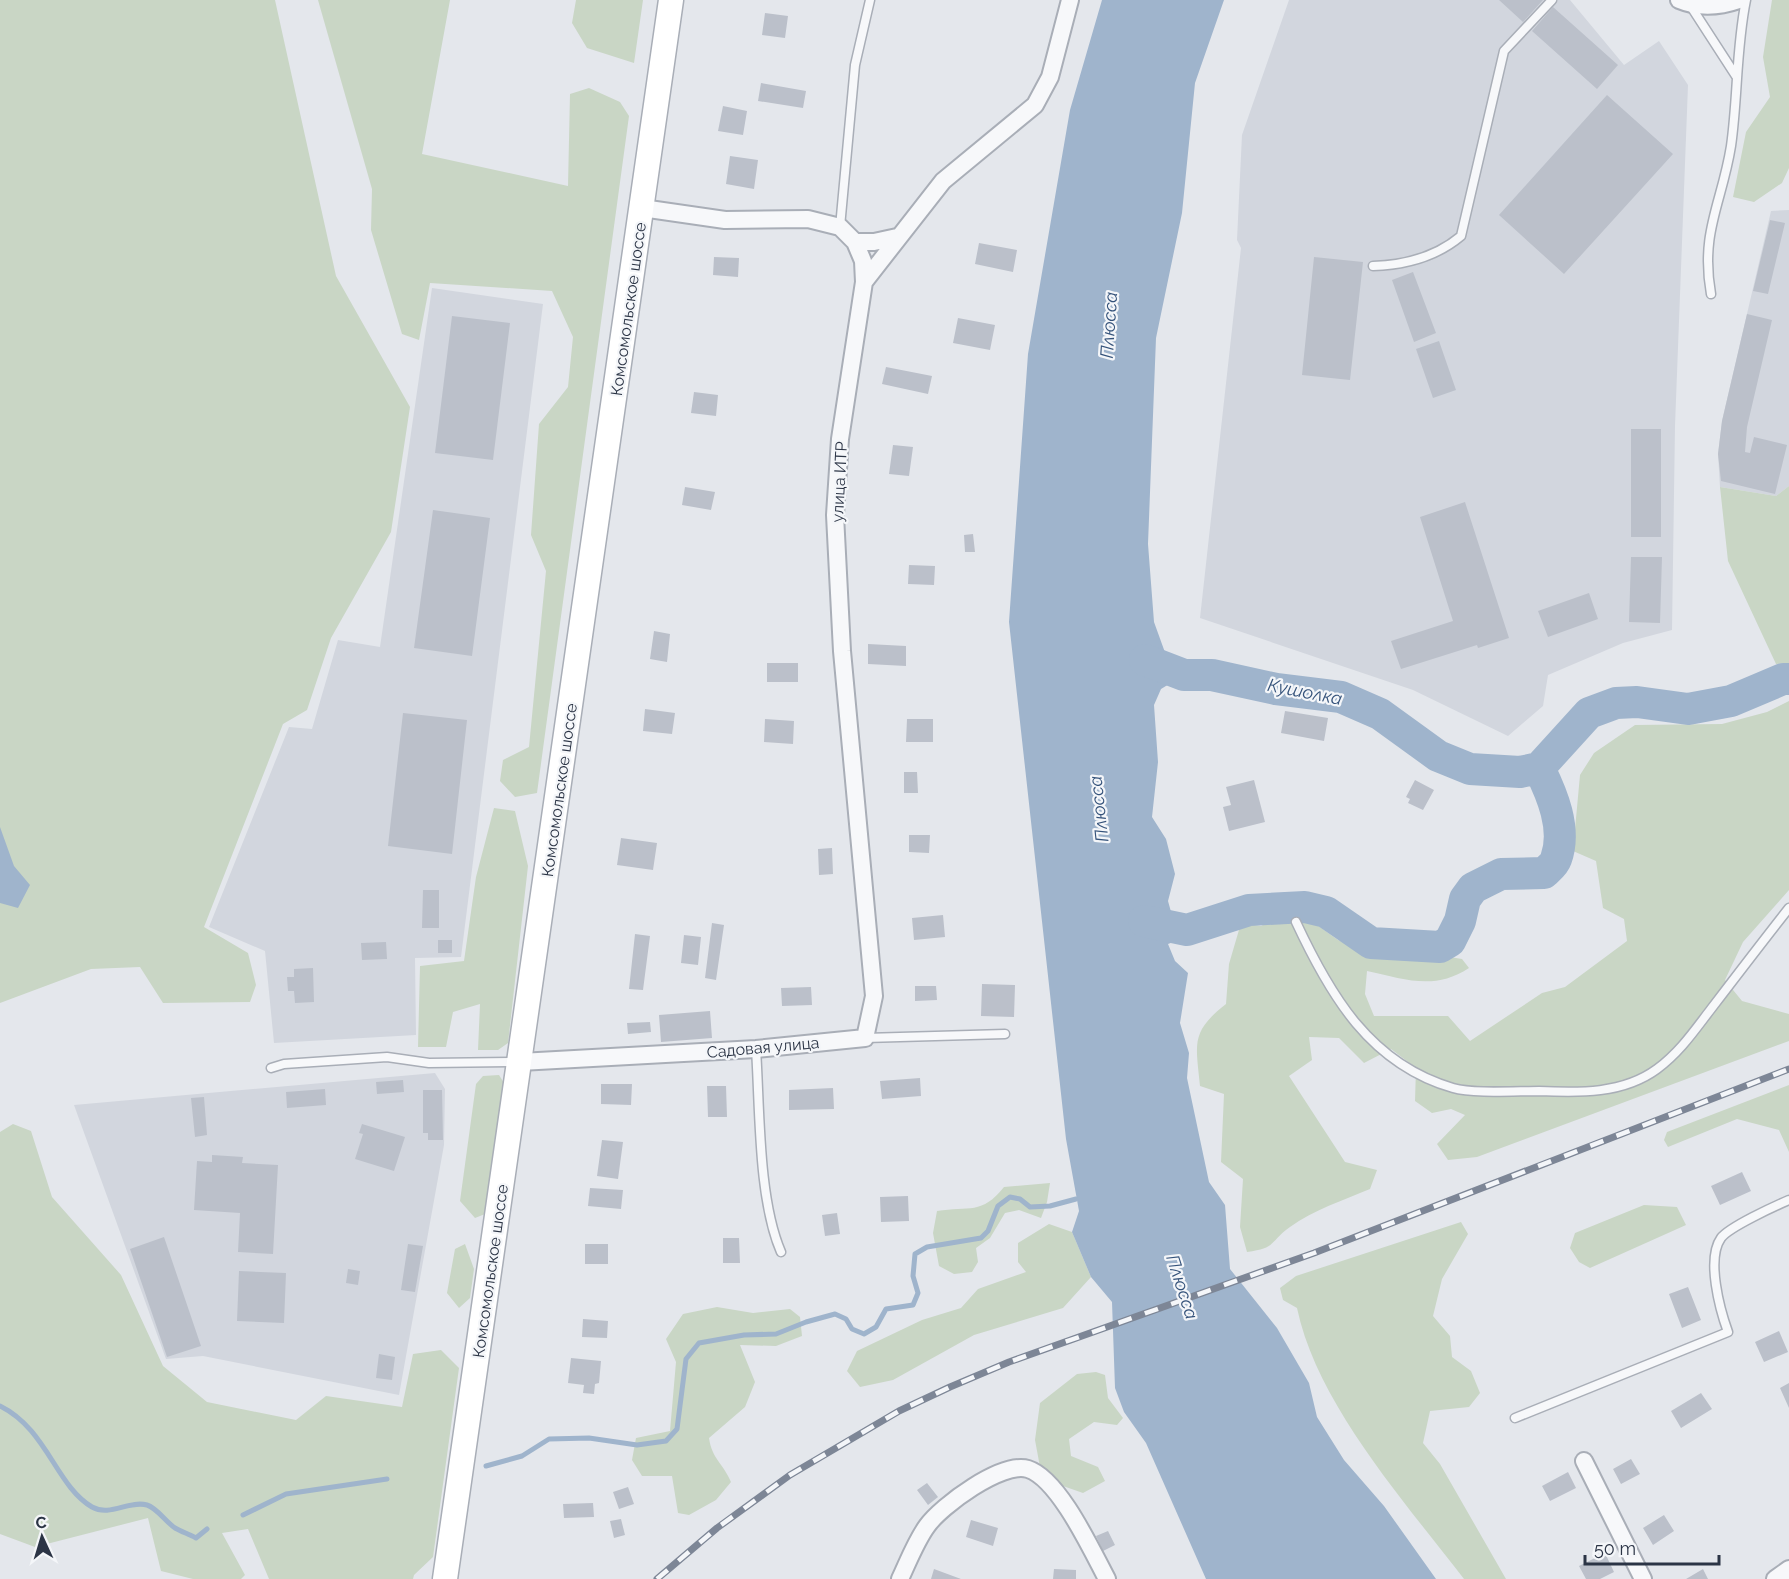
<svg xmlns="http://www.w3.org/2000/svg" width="1789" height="1579" font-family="Raleway,sans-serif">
	<rect width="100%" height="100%" fill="#e4e7ec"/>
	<!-- built -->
	<path fill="#d2d6de" d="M1289,0H1570L1624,65L1659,41L1688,85L1675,426L1672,630L1623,643L1548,675L1543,706L1508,736L1413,690L1200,618L1241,248L1237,240L1242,135Z
		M1789,210V486L1776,496L1720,487L1718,454L1722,421L1771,211Z
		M432,288L543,304L461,957L415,958L416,1035L274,1043L265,951L209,927L289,727L312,729L338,640L380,647Z
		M435,1073L445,1089L444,1145L399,1395L203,1356L166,1359L74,1105Z"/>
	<!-- green -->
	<path fill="#c9d6c5" d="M0,0H275L336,276L410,407L391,532L331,638L307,710L283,724L204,927L248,953L256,985L250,1002L163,1003L140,967L91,969L0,1003Z
		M318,0H450L422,154L568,186L570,94L589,88L620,102L629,116L537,793L515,797L500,781L503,760L529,747L546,571L531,535L539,424L568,387L573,337L552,291L430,283L419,340L402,334L371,230L372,189Z
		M576,0H643L634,63L587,48L572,23Z
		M1772,0H1789V168L1782,183L1754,202L1733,197L1746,132L1770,97L1763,57Z
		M1789,486V663L1776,664L1728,561L1720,487L1776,496Z
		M1789,701V890L1743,942L1725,980L1742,1001L1789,1014V1041L1477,1157L1448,1160L1437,1144L1465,1115L1451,1109L1432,1113L1415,1101L1416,1068L1391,1049L1364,1063L1339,1038L1309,1037L1312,1060L1289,1076L1345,1162L1377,1170L1370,1189C1344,1200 1313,1210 1290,1227C1269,1242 1277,1248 1247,1252L1240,1227L1243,1179L1221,1162L1224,1094L1200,1086C1196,1044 1190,1032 1226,1004L1229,964L1241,923L1261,926L1282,915L1313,922L1338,940L1370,953L1412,951L1462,959L1469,968C1434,991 1405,979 1367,971L1365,994L1374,1016H1448L1470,1041L1542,993L1565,987L1627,941L1624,919L1603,908L1596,861L1573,851L1580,775L1594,753L1635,725L1722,724L1767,712Z
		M494,808L515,811L528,866L508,1043L498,1050H478L480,1004L453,1012L446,1047H418L420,966L464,961L476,877Z
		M499,1075L504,1083L485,1214L475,1218L460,1201L476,1084L483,1076Z
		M1789,1085V1152L1779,1130L1737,1119L1668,1147L1664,1140L1667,1132Z
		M13,1124L31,1131L52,1197L121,1275L163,1366L207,1402L296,1420L326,1396L402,1407L413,1354L441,1350L459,1368L433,1557L414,1575L413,1579H269L248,1529L222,1533L245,1575L241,1579H193L161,1571L148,1518L35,1547L0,1534V1132Z
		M1050,1183L1047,1202L1041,1218L1019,1210L1005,1213L990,1238L976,1248L978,1262L972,1272L954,1274L939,1266L933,1233L937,1211C969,1206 982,1215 1004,1187Z
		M1644,1205L1677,1207L1686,1225L1590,1268L1579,1262L1570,1248L1575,1233Z
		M1461,1222L1468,1234L1442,1279L1433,1316L1450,1336L1452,1357L1471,1371L1480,1393L1469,1407L1430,1411L1423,1443L1440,1464L1506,1579H1464C1405,1502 1317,1404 1297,1308L1283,1300L1280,1288L1296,1276Z
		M1049,1224L1072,1232L1091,1277L1063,1308L974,1335L893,1380L860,1387L847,1371L857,1351L922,1320L961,1308L978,1289L1026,1272L1018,1262V1243Z
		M465,1244L474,1269L470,1298L459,1308L447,1293L455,1249Z
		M717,1307L753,1313L790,1309L800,1317L802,1336L776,1346L740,1345L755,1382L745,1407L709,1438C712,1459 723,1463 731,1482L716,1500L689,1515L678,1513L672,1476H642L632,1460L636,1438L670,1431L676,1362L666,1339L683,1314Z
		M1096,1372L1105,1375L1108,1398L1123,1418L1117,1425L1094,1422L1069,1439L1071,1456L1098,1467L1105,1481L1083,1493L1063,1486L1040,1467L1035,1440L1040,1403L1077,1374Z"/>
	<!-- water -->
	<path fill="#9fb4cc" d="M1102,0H1224L1195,83L1182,213L1156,338L1148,544L1154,622L1167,658L1184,675L1161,689L1154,705L1158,762L1152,817L1166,839L1175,874L1168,901L1173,919L1187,930L1181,939L1168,944L1175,961L1188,973L1180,1023L1189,1053L1187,1078L1209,1182L1225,1205L1230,1269L1277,1328L1309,1383L1317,1417L1344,1460L1384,1506L1436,1579H1206L1146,1443L1124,1412L1115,1388L1112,1302L1091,1277L1072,1232L1079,1211L1066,1139L1009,622L1028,354L1070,110Z
		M0,827L14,866L30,885L18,908L0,903Z"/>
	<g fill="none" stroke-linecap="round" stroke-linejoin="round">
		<!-- stream -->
		<path stroke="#9fb4cc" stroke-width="5" d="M0,1406C47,1429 56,1486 92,1507C110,1517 129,1500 147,1505C157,1508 166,1522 175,1528C182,1532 189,1534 196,1538L207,1529
			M486,1466L522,1456L549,1439L589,1438L637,1445L666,1441L677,1429L686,1359L699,1343L744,1335L776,1334L806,1322L835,1314L846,1319L852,1329L864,1334L876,1327L886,1309L913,1305L918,1293L913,1276L915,1254L927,1247L981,1238L988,1231L998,1206L1010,1197L1020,1199L1030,1207L1050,1206L1076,1199
			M243,1515L286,1494L387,1479"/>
		<!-- river -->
		<path stroke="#9fb4cc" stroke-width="32" d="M1145,660L1184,675H1212L1276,689L1341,697L1380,714L1438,756L1470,769L1520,772L1539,768L1589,713L1616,703L1637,702L1688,709L1731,701L1783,679H1789
			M1144,921L1187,930L1249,910L1305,907L1326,912L1371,943L1440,947L1450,941L1460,921L1465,899L1473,888L1501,874L1544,873C1548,869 1554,865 1556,859C1567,829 1552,794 1539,768"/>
	</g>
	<!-- building -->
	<path fill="#bbc0ca" d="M1499,0H1543L1523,22Z
		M1553,7L1618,65L1597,89L1532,31Z
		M765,13L788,16L785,38L762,35Z
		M761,83L806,91L803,108L758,101Z
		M1607,95L1673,154L1564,274L1499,215Z
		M723,106L747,111L743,135L718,131Z
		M730,156L758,160L754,189L726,184Z
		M1770,220L1785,223L1768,294L1753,291Z
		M979,243L1017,250L1013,272L975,264Z
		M714,257L739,258L738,277L713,275Z
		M1314,257L1363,262L1350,380L1302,375Z
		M1413,272L1436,333L1414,342L1392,280Z
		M1747,314L1772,320L1747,427L1745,452L1750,453L1754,437L1787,445L1775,494L1721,481L1718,454L1722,421Z
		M452,316L510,323L493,460L435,453Z
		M958,318L995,325L990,350L953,343Z
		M1439,341L1456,390L1433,398L1416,349Z
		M886,367L932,376L928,394L882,384Z
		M694,392L718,395L716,416L691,413Z
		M1631,429H1661V537H1631Z
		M893,445L913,447L909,476L889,474Z
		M685,487L715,492L711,510L682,505Z
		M1465,502L1509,638L1478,648L1477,645L1401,669L1391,641L1453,621L1420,517Z
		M433,510L490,518L472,656L414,648Z
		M973,534L975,552H965L964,535Z
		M1631,557H1662L1660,623L1629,622Z
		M909,565L935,566L934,585L908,584Z
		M1589,593L1598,619L1548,637L1538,611Z
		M654,631L670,634L667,662L650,659Z
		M868,644L906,646V666L868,664Z
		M767,663H798V682H767Z
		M645,709L675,713L672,734L643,731Z
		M1285,711L1328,718L1324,741L1281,733Z
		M403,713L467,720L452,854L388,846Z
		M765,719L794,721L793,744L764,742Z
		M907,719H933V742H906Z
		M904,772H917L918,793H904Z
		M1254,780L1265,822L1229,831L1223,807L1231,805L1226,787Z
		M1415,780L1434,790L1423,810L1408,803L1410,799L1406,797Z
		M909,835H930L929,853L909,852Z
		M621,838L657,843L653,870L617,865Z
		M832,848L833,874L819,875L818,849Z
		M423,890H439V928H422Z
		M943,915L945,937L914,940L912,918Z
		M712,923L724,925L716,980L705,978Z
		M635,934L650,936L643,990L629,989Z
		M684,935L701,937L698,965L681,963Z
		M438,940H452V953H438Z
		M386,942L387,959L362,960L361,943Z
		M313,968L314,1002L295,1003L294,991H288L287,977H294V969Z
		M982,984L1015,985L1014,1017L981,1016Z
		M915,986H936L937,1000L915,1001Z
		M811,987L812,1005L782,1006L781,988Z
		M710,1011L712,1038L661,1042L659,1015Z
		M650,1022L651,1032L628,1034L627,1023Z
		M920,1078L921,1096L882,1099L880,1081Z
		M403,1080L404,1092L377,1094L376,1082Z
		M601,1084H632L631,1105L601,1104Z
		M707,1086H726L727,1117H708Z
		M833,1088L834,1109L789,1110V1090Z
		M325,1089L326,1105L287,1108L286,1092Z
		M423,1090H442L443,1140H428V1133H423Z
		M204,1097L207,1135L195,1137L191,1098Z
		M362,1124L405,1137L394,1171L355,1159L363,1134L359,1133Z
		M602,1140L623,1142L618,1179L597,1176Z
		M212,1155L243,1157L242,1163L278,1165L273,1254L238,1252L240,1213L194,1210L197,1161L212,1162Z
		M1742,1172L1751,1191L1720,1205L1711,1186Z
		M590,1188L623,1190L621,1209L588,1206Z
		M908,1196L909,1221L881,1222L880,1197Z
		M837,1213L840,1234L825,1236L822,1215Z
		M164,1237L201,1346L167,1357L130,1249Z
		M723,1238H739L740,1263H723Z
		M408,1244L423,1246L415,1292L401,1290Z
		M585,1244H608V1264H585Z
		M348,1269L360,1271L358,1285L346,1283Z
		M239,1271L286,1273L284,1323L237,1321Z
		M1688,1287L1701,1320L1682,1328L1669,1294Z
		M583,1319L608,1321L607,1338L582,1337Z
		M1779,1331L1788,1352L1764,1362L1755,1342Z
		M379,1354L395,1357L392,1380L376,1378Z
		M571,1358L601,1361L599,1383L595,1384L594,1394L583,1393L584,1385L568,1383Z
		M1789,1383V1408L1780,1388Z
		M1701,1393L1712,1409L1681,1428L1671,1411Z
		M1631,1459L1640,1474L1621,1484L1613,1469Z
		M1568,1472L1576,1488L1550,1501L1542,1486Z
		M927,1483L938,1497L928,1505L917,1490Z
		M628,1487L634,1504L619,1509L613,1492Z
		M593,1503L594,1517L564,1518L563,1504Z
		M1664,1515L1674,1531L1653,1545L1643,1528Z
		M621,1519L625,1535L614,1538L610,1521Z
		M971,1520L998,1528L993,1546L966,1537Z
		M1108,1531L1115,1545L1103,1551L1096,1536Z
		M1605,1553L1614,1572L1600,1579H1586L1579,1566Z
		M934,1569L961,1579H931Z
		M1054,1569L1076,1570V1579H1053Z
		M1703,1569L1708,1579H1686Z"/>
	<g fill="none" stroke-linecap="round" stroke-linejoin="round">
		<defs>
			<path id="lane" d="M1690,5L1736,76
				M840,227L855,65L870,0
				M1373,266C1405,265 1436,257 1461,236L1504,51L1552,0
				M1711,294C1700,232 1722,203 1731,146C1738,97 1736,48 1746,0
				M1296,922C1330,995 1370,1064 1453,1088C1473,1094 1516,1091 1539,1091C1579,1093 1623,1094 1657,1069C1680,1052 1694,1031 1711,1009C1737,975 1763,941 1789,908
				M865,1038L1005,1034
				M756,1049C760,1109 758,1199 781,1252
				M271,1068L284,1064L387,1057L429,1063L517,1062
				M1515,1418L1728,1332C1720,1310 1706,1259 1721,1238C1729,1227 1775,1206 1789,1200"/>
			<path id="street" d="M1679,0C1698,8 1719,7 1739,0
				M642,208L725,220L808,219L840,227L855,242H874L897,237
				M855,242L863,261L864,282
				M520,1062L756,1049L865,1038L874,996L842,651L835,515L840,439L864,282L943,181L1035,105L1050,77L1070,0
				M1584,1461L1643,1579
				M900,1579C908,1562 916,1541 927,1526C941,1506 1002,1461 1028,1469C1059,1479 1092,1551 1107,1579
				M1775,1579L1789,1569"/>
			<path id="secondary" d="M445,1579L671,0"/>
		</defs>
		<!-- lane casing -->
		<use href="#lane" stroke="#a9aeb7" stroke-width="11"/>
		<!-- street casing -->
		<use href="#street" stroke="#a9aeb7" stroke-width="20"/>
		<!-- secondary casing -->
		<use href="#secondary" stroke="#a9aeb7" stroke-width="27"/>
		<!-- lane -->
		<use href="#lane" stroke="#f7f8fa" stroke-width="8"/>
		<!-- street -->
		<use href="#street" stroke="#f7f8fa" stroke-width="16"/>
		<!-- secondary -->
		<use href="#secondary" stroke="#fff" stroke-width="24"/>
		<defs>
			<path id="rail" d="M657,1579L717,1528L790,1475L899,1411L950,1387L1009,1362L1314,1253L1789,1069"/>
		</defs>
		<!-- rail casing -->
		<use href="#rail" stroke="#7d8696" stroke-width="7"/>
		<!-- rail -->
		<use href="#rail" stroke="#f4f6f9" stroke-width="4.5" stroke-dasharray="14" stroke-linecap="butt"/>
	</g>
	<g text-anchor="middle" stroke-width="4.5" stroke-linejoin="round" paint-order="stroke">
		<!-- street labels -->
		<g font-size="16" fill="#2b3445" stroke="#f4f6f9">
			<text transform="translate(628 309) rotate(-82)" y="6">Комсомольское шоссе</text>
			<text transform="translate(839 482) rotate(-87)" y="6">улица ИТР</text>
			<text transform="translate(559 790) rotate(-82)" y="6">Комсомольское шоссе</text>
			<text transform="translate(763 1047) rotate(-5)" y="6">Садовая улица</text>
			<text transform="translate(490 1271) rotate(-82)" y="6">Комсомольское шоссе</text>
		</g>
		<!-- water labels -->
		<g font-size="18" font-style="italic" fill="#34527a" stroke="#f4f6f9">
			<text transform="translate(1109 325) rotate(-86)" y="6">Плюсса</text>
			<text transform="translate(1305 692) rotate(11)" y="6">Кушолка</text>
			<text transform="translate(1099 809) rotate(-96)" y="6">Плюсса</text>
			<text transform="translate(1182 1287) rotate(72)" y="6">Плюсса</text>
		</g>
	</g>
	<!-- north arrow -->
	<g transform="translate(42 1537) rotate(356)" stroke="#f4f6f9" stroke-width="4.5" paint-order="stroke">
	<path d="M0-4.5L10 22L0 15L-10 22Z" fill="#2b3445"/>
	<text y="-9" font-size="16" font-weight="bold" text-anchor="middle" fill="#2b3445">С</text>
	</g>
	<!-- scale -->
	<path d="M1585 1555v9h134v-9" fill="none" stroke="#2b3445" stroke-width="3"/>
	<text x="1594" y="1555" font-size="18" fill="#2b3445" stroke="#f4f6f9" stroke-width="4.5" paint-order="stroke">50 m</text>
</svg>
